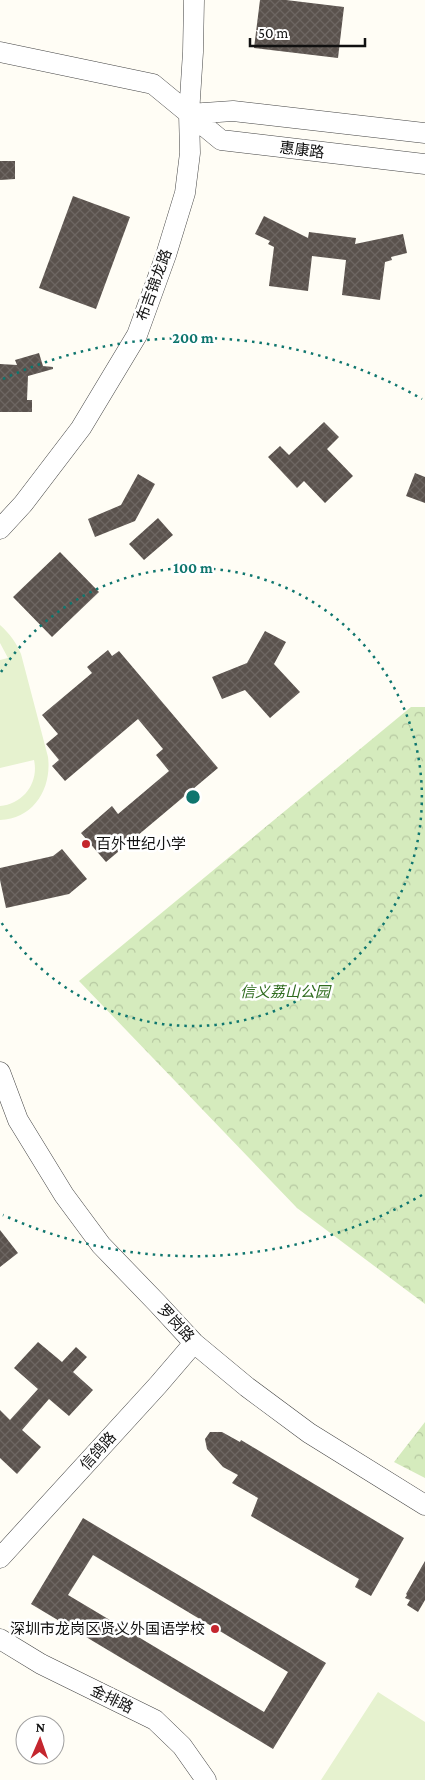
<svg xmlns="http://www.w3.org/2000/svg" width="425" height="1780" font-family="'Crimson Pro','Noto Sans SC',serif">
	<defs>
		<pattern id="park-crowns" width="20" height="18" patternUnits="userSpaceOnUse" patternTransform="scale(1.25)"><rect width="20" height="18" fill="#d5ebbd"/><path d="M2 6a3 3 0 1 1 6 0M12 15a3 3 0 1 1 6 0" fill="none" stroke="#b6c8a1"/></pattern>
		<pattern id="building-cross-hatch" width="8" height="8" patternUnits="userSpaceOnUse" patternTransform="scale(1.25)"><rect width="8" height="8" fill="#5a524d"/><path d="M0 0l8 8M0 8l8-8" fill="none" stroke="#6d6662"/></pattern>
	</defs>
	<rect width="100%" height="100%" fill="#fffdf5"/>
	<!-- park -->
	<path fill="url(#park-crowns)" d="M411,707H425V1304L297,1208L79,981Z
		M425,1422V1478L394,1462Z"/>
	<!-- pitch -->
	<path fill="#e6f2cf" d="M0,625C10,634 16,642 21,654L48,757C52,788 34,819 0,820V806C24,804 39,782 34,760L0,768V660L8,658L0,643Z
		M378,1692L425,1722V1780H321Z"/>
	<!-- building -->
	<path fill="url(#building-cross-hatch)" fill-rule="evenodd" d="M260,0H286L344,7L338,58L254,48Z
		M0,161H15V179L0,180Z
		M73,196L130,217L96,309L39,288Z
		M264,216L308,238L309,232L356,238L355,244L403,234L407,253L391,257L392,260L385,262L380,300L342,295L346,260L312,256L308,291L269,286L274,247L268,244L270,241L255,234Z
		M39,353L43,366L53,367V369L28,376L27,400H32V412H0V364L17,365L15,360Z
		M324,422L339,437L327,449L353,476L325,503L304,481L297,488L268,457L280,446L289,455Z
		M415,473L425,477V503L406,496Z
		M138,474L155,484L135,521L95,537L88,519L121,505Z
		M158,518L173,535L144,560L129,544Z
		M60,552L99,592L52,637L13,597Z
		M265,631L286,642L274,664L300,692L270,718L245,690L222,699L212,677L247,663Z
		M108,650L112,656L119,651L218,768L106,862L81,833L112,806L118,814L169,771L156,755L163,749L138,719L65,781L52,766L59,760L46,744L58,734L42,715L92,673L87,667Z
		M62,849L87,879L69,894L6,908L0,880V868L53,856Z
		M0,1230L18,1253L0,1267Z
		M38,1342L62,1362L76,1347L87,1357L73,1372L93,1390L69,1416L49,1399L22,1430L41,1447L17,1474L0,1458V1410L10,1420L38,1389L14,1368Z
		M210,1432H222L240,1442L241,1440L404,1538L371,1596L355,1587L359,1579L251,1516L258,1498L232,1483L238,1475L223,1467L207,1449L205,1439Z
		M83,1518L326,1663L273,1749L31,1604ZM93,1555L288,1672L264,1712L68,1595Z
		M425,1561V1600L418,1612L407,1605L410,1600L405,1598L407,1595L406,1594Z"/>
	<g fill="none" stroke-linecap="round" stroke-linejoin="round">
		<defs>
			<path id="minor" d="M0,52L153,84L221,140L425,164
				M189,114L233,111L425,133
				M0,529L23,504L81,428L137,335L166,255L185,193L190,153L189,114L193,52L194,0
				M0,1072L18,1120L64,1195L101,1245L157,1303L194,1343L247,1387L309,1433L425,1505
				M0,1558L158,1385L194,1343
				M0,1639L41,1664L155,1720L182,1746L206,1780"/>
		</defs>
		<!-- minor casing -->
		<use href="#minor" stroke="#444" stroke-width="21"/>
		<!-- minor -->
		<use href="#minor" stroke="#fff" stroke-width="20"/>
	</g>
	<!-- distance rings -->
	<g fill="none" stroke="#0f766e" stroke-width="2.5" stroke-dasharray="2.5 5">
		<path d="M1 672A229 229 0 1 1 1 922"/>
		<path d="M422 1195A459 459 0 0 1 3 1215M3 379A459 459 0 0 1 422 399"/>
	</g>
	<!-- markers -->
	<g fill="#c4262e" stroke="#fff" stroke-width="2">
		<circle cx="86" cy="844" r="5"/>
		<circle cx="215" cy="1629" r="5"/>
	</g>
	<g text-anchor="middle" stroke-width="5" stroke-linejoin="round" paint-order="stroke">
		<!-- street labels -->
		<g font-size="15" fill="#111" stroke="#fff">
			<text transform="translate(302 150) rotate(7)" y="5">惠康路</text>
			<text transform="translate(154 285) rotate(-70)" y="5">布吉锦龙路</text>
			<text transform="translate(176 1323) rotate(47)" y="5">罗岗路</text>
			<text transform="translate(98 1451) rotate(-48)" y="5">信鸽路</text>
			<text transform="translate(112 1699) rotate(26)" y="5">金排路</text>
		</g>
		<!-- poi labels -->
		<g font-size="15" fill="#111" stroke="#fff" text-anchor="start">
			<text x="96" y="849">百外世纪小学</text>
			<text x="205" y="1634" text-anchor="end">深圳市龙岗区贤义外国语学校</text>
		</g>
		<!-- park labels -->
		<g font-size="15" font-style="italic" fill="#2f6b1f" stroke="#fff">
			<text x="285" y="997">信义荔山公园</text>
		</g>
	</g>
	<circle cx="193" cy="797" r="8" fill="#0f766e" stroke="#fff" stroke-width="2.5"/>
	<g font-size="15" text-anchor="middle" font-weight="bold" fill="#0f766e" stroke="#fff" stroke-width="5" stroke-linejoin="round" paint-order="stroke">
		<text x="193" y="343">200 m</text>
		<text x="193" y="573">100 m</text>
	</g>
	<!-- north arrow -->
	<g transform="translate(40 1740) rotate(2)"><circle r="24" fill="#ffffff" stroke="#a0a0a0"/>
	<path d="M0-4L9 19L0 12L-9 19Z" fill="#c4262e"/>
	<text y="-8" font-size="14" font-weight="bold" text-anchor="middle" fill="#111111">N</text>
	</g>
	<!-- scale -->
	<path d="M250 38v8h115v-8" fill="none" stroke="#111111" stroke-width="2.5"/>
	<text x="258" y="38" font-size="15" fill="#111111" stroke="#ffffff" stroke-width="4" paint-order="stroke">50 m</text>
</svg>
